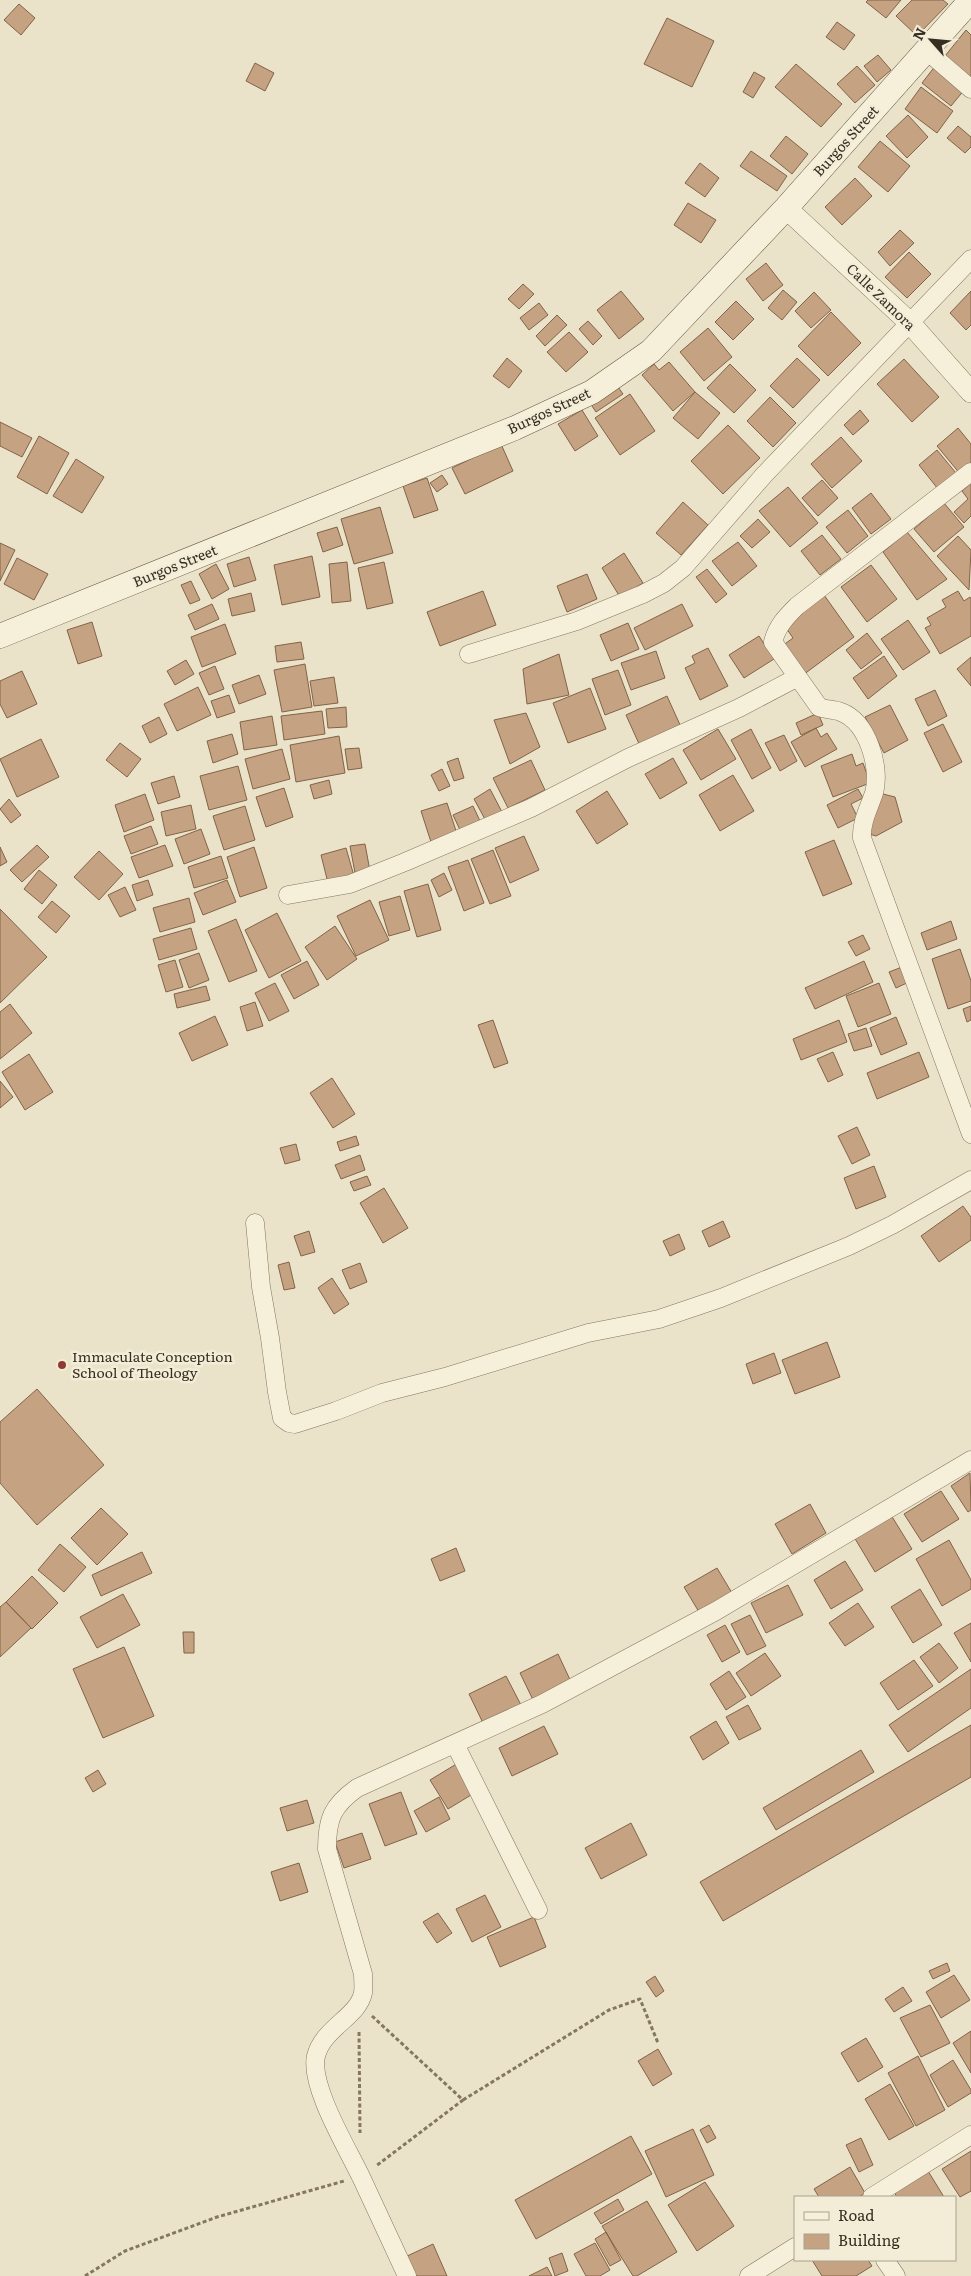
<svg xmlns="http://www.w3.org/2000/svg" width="971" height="2276" font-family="Literata,serif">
	<rect width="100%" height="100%" fill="#ebe3c9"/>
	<!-- building -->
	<path fill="#c5a382" stroke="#826347" d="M868,0H901L886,18L866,2Z
		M912,0H943L948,4L917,36L896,16Z
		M19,4L35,18L21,35L4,20Z
		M667,18L714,41L692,87L644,64Z
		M837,22L855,35L844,50L826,37Z
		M966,30L971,35V77L945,56Z
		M878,55L891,70L877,82L864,66Z
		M255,63L274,73L265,91L246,81Z
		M796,64L842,104L821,127L775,87Z
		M936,65L965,89L951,106L922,83Z
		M857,66L875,85L855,103L837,84Z
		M754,72L765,78L753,98L743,92Z
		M921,87L953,111L937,133L905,109Z
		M908,115L928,137L907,158L886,136Z
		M958,126L971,137V147L965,153L947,138Z
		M786,136L808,154L792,174L770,156Z
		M880,141L910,166L888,192L858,167Z
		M751,151L787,176L777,191L740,166Z
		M700,163L719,178L705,197L685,183Z
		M855,178L872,196L842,225L825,207Z
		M688,203L716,220L701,243L674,225Z
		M900,230L914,243L890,266L878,252Z
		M909,252L931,274L907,298L885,277Z
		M766,263L783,285L763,301L746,279Z
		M523,284L534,294L519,309L508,299Z
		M783,290L797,302L782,320L768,308Z
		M621,291L644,319L619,339L597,310Z
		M971,291V325L966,330L950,313Z
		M814,292L831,310L811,328L795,311Z
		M736,301L754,319L733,340L715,322Z
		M539,303L548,315L529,330L520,318Z
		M831,312L861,343L828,376L798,346Z
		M557,315L567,325L545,346L536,336Z
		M588,321L602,336L593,345L579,329Z
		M708,328L732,357L704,381L680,352Z
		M569,332L588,352L566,372L547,352Z
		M507,358L522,371L509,388L493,376Z
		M797,358L820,380L793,408L770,386Z
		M904,359L939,397L912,422L877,384Z
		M669,362L695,392L673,411L642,375L654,364L659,370Z
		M730,364L756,390L734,413L707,388Z
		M616,384L623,394L596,412L590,403Z
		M695,392L720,413L698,439L673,418Z
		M630,394L655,431L620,455L595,418Z
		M770,397L796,423L773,447L747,421Z
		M582,410L598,436L575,451L558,424Z
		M860,410L869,421L853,435L844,425Z
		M0,422L32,438L22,457L0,446Z
		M728,425L760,458L723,494L691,461Z
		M958,428L971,444V467L961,475L937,446Z
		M39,436L69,453L47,494L17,477Z
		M841,437L862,461L832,488L811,464Z
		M501,444L513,471L465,494L452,468Z
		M937,450L956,473L938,489L919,465Z
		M76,459L104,477L82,513L53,496Z
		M442,475L448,484L437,492L430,483Z
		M427,478L438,510L414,518L403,486Z
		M822,480L838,498L818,516L802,498Z
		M971,483V516L964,523L954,512L968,499L962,491Z
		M788,487L818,523L790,547L759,511Z
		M871,493L891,519L871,534L852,508Z
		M683,502L708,525L681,555L656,533Z
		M944,503L964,527L934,552L914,529Z
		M380,507L393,553L354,564L341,519Z
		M848,510L868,536L847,553L826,527Z
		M758,519L770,532L752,548L740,536Z
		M337,527L343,545L323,552L317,533Z
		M907,532L947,579L917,600L883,552Z
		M822,535L841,559L820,575L801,551Z
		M958,536L971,550L969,590L937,556Z
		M738,542L757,566L732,586L712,561Z
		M0,543L15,550L0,581Z
		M624,553L643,583L620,597L602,568Z
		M312,556L320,597L282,605L274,565Z
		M249,557L256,580L234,587L227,564Z
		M17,558L48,574L34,600L4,584Z
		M347,562L351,601L332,603L329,564Z
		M384,562L393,603L367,609L358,568Z
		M216,564L229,589L212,599L199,574Z
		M871,565L897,599L867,622L841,587Z
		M707,569L727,594L716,603L696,577Z
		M587,574L597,599L567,612L557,586Z
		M191,581L200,600L190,604L181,585Z
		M483,591L496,625L440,646L427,612Z
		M958,591L964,601L970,597L971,599V636L940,654L925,628L931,625L927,618L946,607L942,600Z
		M251,593L255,611L232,616L228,599Z
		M824,595L854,637L803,675L782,646L793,638L784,625Z
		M212,604L219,619L195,630L188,615Z
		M682,604L693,626L645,650L634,628Z
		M908,620L930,652L903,670L881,639Z
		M92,622L102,656L78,664L67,630Z
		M628,623L639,649L611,661L600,635Z
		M225,624L236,654L202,667L191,637Z
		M867,633L882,653L861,669L846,650Z
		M759,636L774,659L744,678L729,655Z
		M301,642L304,659L277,662L275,646Z
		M708,648L728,686L700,700L685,668L695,663L692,656Z
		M656,651L665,678L631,690L621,663Z
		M559,654L569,695L527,704L523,669Z
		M884,656L897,676L868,699L853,678Z
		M971,657V686L957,669Z
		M186,660L194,674L175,685L167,671Z
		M305,664L312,707L282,712L274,670Z
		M215,666L224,689L209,695L199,673Z
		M618,670L631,705L605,715L592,679Z
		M22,671L37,704L7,718L0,704V681Z
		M259,675L266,694L239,704L232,685Z
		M334,677L338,703L314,706L310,681Z
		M198,687L211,715L177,731L164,704Z
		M590,688L606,729L568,743L553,703Z
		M935,690L947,716L928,726L915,699Z
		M229,695L235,712L217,718L211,701Z
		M667,696L681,727L640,746L626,715Z
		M890,705L908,740L884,753L865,717Z
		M346,707L347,727L328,728L326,709Z
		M322,711L325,734L284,740L281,716Z
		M526,713L540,747L510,764L494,720Z
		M818,713L823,725L801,735L796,723Z
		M272,716L277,745L244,750L240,722Z
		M159,717L167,734L150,743L142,726Z
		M943,724L962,762L943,772L924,733Z
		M816,728L821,737L827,733L837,749L805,767L791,742Z
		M718,729L736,759L701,780L683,750Z
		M751,729L771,768L752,779L731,740Z
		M232,734L238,754L213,763L207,741Z
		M784,735L797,761L780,771L765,743Z
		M339,736L345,773L296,782L290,745Z
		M41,739L59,777L17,797L0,759Z
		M120,743L141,759L127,777L106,760Z
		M359,748L362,768L348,770L345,749Z
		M282,749L290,779L253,789L245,759Z
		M852,754L856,766L863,763L870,783L833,797L821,766Z
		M458,758L464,778L454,781L447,762Z
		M673,758L687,783L660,799L645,774Z
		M531,760L545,790L508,808L493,778Z
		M238,766L247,800L209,810L200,776Z
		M442,769L450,786L439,791L431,775Z
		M733,775L754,811L720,831L699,795Z
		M174,776L180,797L158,804L151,783Z
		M329,780L332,794L314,799L310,785Z
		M284,788L293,817L266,827L256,797Z
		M490,789L502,812L486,821L474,799Z
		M858,789L863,798L851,804L858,818L838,828L827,805Z
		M607,791L628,824L597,844L576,811Z
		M879,793L895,797L902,822L876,836L866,833Z
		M145,794L154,820L124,832L115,805Z
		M9,799L21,815L11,823L0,809Z
		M447,803L457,834L431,842L421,811Z
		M191,805L196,829L166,836L161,812Z
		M245,806L255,840L224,850L213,816Z
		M473,806L480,821L460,830L453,815Z
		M151,826L158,844L131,854L124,836Z
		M201,829L210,854L184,864L175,839Z
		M524,836L539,870L510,883L495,848Z
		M834,840L852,884L823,896L805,852Z
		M365,844L370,871L355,873L350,846Z
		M37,845L49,857L22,882L10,870Z
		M165,845L173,866L139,878L131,857Z
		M0,847L7,862L0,866Z
		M254,847L267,888L240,897L227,857Z
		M346,848L354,876L328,883L321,855Z
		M493,850L511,896L490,904L471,859Z
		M99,851L123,874L99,900L74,877Z
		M221,856L228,878L194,888L188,867Z
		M468,860L484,903L464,911L448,867Z
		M39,870L57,885L42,904L24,889Z
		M444,873L452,890L439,897L431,880Z
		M148,880L153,895L137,901L132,885Z
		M227,880L236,902L203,915L194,893Z
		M428,884L441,930L417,937L404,891Z
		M125,887L136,910L120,917L108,895Z
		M400,896L410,930L389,936L379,902Z
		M189,898L195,922L160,932L153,908Z
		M370,900L389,940L356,956L337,916Z
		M52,901L70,916L56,933L38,917Z
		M0,909L47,957L0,1003Z
		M277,913L301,961L269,978L245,930Z
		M236,919L257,971L229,982L208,931Z
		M951,921L957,939L927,950L921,933Z
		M335,926L357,959L327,980L305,947Z
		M191,928L197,949L159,960L153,939Z
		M863,935L870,949L856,956L848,942Z
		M960,949L971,981V1001L948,1009L932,959Z
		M199,953L209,980L189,988L179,960Z
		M175,960L183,987L166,992L158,965Z
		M307,961L319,985L294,999L281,975Z
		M864,961L873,982L815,1009L805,988Z
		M902,967L909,982L896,988L889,972Z
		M275,983L289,1011L269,1021L255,993Z
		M879,983L891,1014L858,1027L846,996Z
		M206,986L210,1000L177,1008L174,994Z
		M255,1002L263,1026L247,1031L240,1007Z
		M10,1004L32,1033L0,1059V1012Z
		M971,1006V1020L967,1022L963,1009Z
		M215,1016L228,1045L192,1061L179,1033Z
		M896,1017L907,1044L881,1055L870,1028Z
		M493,1020L508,1063L494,1068L478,1025Z
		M839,1020L847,1042L801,1060L793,1039Z
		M866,1028L872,1046L854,1051L848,1034Z
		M833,1052L843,1075L828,1082L817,1059Z
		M919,1052L929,1077L877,1099L867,1073Z
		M29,1054L53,1092L25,1110L2,1072Z
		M332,1078L355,1114L333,1128L310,1093Z
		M0,1081L13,1097L0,1108Z
		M857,1127L870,1155L852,1164L838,1136Z
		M356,1136L359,1145L340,1151L337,1142Z
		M296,1144L300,1160L285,1164L280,1148Z
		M360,1155L365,1170L341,1179L335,1165Z
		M874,1166L886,1197L856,1209L844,1178Z
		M367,1176L371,1185L354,1191L350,1182Z
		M384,1188L408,1228L383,1243L360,1203Z
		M963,1206L971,1217V1240L939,1262L921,1236Z
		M723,1221L730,1237L709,1247L702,1231Z
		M309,1231L315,1252L301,1256L294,1236Z
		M679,1234L685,1249L670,1256L663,1241Z
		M289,1262L295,1288L284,1290L278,1265Z
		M360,1263L367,1282L350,1289L342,1270Z
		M332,1278L349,1304L334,1314L318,1288Z
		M827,1342L840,1377L795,1394L782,1360Z
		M774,1353L781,1373L753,1384L746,1364Z
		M37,1389L104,1465L37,1525L0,1483V1422Z
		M970,1473L971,1510L968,1512L951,1486Z
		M941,1491L959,1519L922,1542L904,1514Z
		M810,1504L826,1533L792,1554L775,1524Z
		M101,1508L128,1534L97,1565L71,1538Z
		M891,1515L912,1549L875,1572L854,1537Z
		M949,1540L971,1580V1589L942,1606L916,1559Z
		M60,1544L86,1567L64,1592L38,1570Z
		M456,1548L465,1571L440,1581L431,1559Z
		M142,1552L152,1573L101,1596L92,1575Z
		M845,1561L863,1590L831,1609L814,1580Z
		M717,1568L732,1593L699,1612L684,1587Z
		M32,1576L58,1603L32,1629L6,1602Z
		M788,1585L803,1615L766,1633L751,1603Z
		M920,1589L942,1625L913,1643L891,1607Z
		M123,1594L140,1625L97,1648L80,1617Z
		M6,1602L31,1628L0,1657V1607Z
		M858,1603L874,1627L845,1646L829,1623Z
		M750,1615L766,1646L747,1655L731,1624Z
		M971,1623V1662L954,1633Z
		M725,1625L740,1652L722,1662L707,1635Z
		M183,1632H194V1653H184Z
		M939,1643L958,1668L939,1683L920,1657Z
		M124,1647L154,1716L103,1738L73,1669Z
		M765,1653L781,1676L751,1696L736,1673Z
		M558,1654L573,1686L535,1704L520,1673Z
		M914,1660L933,1686L898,1710L880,1683Z
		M971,1669V1708L908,1752L889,1725Z
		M729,1671L746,1697L726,1710L710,1684Z
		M506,1676L521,1705L483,1723L469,1694Z
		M748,1705L761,1729L739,1740L726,1717Z
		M716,1721L729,1743L703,1760L690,1737Z
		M971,1725V1777L723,1921L700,1882Z
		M544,1726L558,1754L512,1776L499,1748Z
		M861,1750L874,1772L776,1830L763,1808Z
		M458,1763L476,1792L448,1809L430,1780Z
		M98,1770L106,1784L93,1792L85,1778Z
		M401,1792L417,1834L385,1846L369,1804Z
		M439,1797L450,1819L426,1832L414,1811Z
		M307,1800L314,1823L287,1831L280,1808Z
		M631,1823L647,1855L601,1879L585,1848Z
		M362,1833L371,1859L344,1868L335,1842Z
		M299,1863L308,1892L280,1901L271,1872Z
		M485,1895L501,1927L472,1942L456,1909Z
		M438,1913L452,1933L437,1943L423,1922Z
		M534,1917L546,1947L500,1967L487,1937Z
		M947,1963L950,1971L933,1979L929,1971Z
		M954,1975L970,2000L941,2018L926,1992Z
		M655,1976L664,1991L656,1997L646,1982Z
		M903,1987L912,2001L894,2012L885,1999Z
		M930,2005L950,2043L921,2057L900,2018Z
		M971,2031V2073L953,2043Z
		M866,2038L883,2067L858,2082L841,2053Z
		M658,2049L672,2074L653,2086L638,2061Z
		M918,2056L945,2110L916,2126L888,2073Z
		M953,2060L971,2090V2093L948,2107L930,2075Z
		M890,2084L914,2126L889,2140L865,2099Z
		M709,2125L716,2138L707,2143L700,2130Z
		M693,2129L714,2175L666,2197L645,2151Z
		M631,2136L652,2174L536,2239L515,2200Z
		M861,2138L873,2165L859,2172L846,2145Z
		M971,2151V2191L960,2197L942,2169Z
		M850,2167L865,2193L859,2197H819L814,2189Z
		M928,2171L944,2197H897L894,2192Z
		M705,2182L734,2226L697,2251L668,2205Z
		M618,2199L624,2210L601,2224L594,2213Z
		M647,2201L677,2252L637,2276H633L602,2226Z
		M606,2232L621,2260L610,2266L595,2239Z
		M595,2243L610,2270L600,2276H586L574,2254Z
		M433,2244L447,2276H414L405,2257Z
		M562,2253L568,2271L555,2276L549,2258Z
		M812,2260H868L872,2266L856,2276H822Z
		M547,2267L552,2276H529Z"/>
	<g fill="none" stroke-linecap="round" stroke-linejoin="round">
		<defs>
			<path id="minor" d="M927,51L971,89
				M971,472L797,606C786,617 777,626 773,642L819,707C826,710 834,709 841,712C868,722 881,768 874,793C869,808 861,822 862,838L971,1134
				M469,654L577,621L643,594L664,583L683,568L764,475L971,259
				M288,895L350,884L405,862L531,808L628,758L739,708L796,678
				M255,1223L261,1287L270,1338L277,1392L282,1418L289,1423L295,1424L336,1411L382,1393L445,1377L588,1333L659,1319L721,1298L849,1246L892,1225L971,1180
				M455,1744L538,1910
				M872,2197L971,2135
				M885,2260L896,2276
				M407,2276C392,2244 377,2211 362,2179C349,2151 309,2086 316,2056C323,2028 358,2017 363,1993C364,1987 363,1979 363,1974L327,1849C327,1819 332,1806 357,1788L542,1704L716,1611L971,1460
				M749,2276L795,2247"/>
			<path id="tertiary" d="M786,208L909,322L971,392"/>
			<path id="secondary" d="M0,636L515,428L592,392L651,351L786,208L971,0"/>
		</defs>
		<!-- minor casing -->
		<use href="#minor" stroke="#85765f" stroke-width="19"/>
		<!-- tertiary casing -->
		<use href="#tertiary" stroke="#85765f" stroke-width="22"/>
		<!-- secondary casing -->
		<use href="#secondary" stroke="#675842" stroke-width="25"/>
		<!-- path -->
		<path stroke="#85765f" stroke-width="3" stroke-dasharray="4 2.5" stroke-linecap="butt" d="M372,2016L463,2100L376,2166
			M359,2032L360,2133
			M463,2100L609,2010L640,1999L658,2043
			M85,2276L125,2251L217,2217L344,2181"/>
		<!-- minor -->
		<use href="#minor" stroke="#f6f0db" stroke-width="18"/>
		<!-- tertiary -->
		<use href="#tertiary" stroke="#f6f0db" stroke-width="21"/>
		<!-- secondary -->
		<use href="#secondary" stroke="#f6f0db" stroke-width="24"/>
	</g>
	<!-- markers -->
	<circle fill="#8f3b34" stroke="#f3edd8" stroke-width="2" cx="62" cy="1365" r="5"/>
	<g text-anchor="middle" stroke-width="5" stroke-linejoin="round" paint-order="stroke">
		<!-- street labels -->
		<g font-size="14" fill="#372e21" stroke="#f3edd8">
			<text transform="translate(846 141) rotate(-48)" y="5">Burgos Street</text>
			<text transform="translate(881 297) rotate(44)" y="5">Calle Zamora</text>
			<text transform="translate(549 411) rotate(-25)" y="5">Burgos Street</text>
			<text transform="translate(175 566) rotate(-22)" y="5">Burgos Street</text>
		</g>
		<!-- poi labels -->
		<g font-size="14" fill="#372e21" stroke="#f3edd8" text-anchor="start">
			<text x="72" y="1362">Immaculate Conception<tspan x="72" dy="16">School of Theology</tspan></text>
		</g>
	</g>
	<!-- legend -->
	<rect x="794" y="2196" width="162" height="65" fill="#f3edd8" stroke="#a8a18f"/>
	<rect x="804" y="2212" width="25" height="8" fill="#f6f0db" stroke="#a8a18f"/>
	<text x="838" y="2221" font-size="15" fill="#372e21">Road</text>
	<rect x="804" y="2234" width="25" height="15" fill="#c5a382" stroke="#a8a18f"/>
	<text x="838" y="2246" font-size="15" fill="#372e21">Building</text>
	<!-- north arrow -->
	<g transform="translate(931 40) rotate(297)" stroke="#f3edd8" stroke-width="4" paint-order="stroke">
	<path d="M0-4L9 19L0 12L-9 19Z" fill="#372e21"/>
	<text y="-8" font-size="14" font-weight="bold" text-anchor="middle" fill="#372e21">N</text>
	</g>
</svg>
